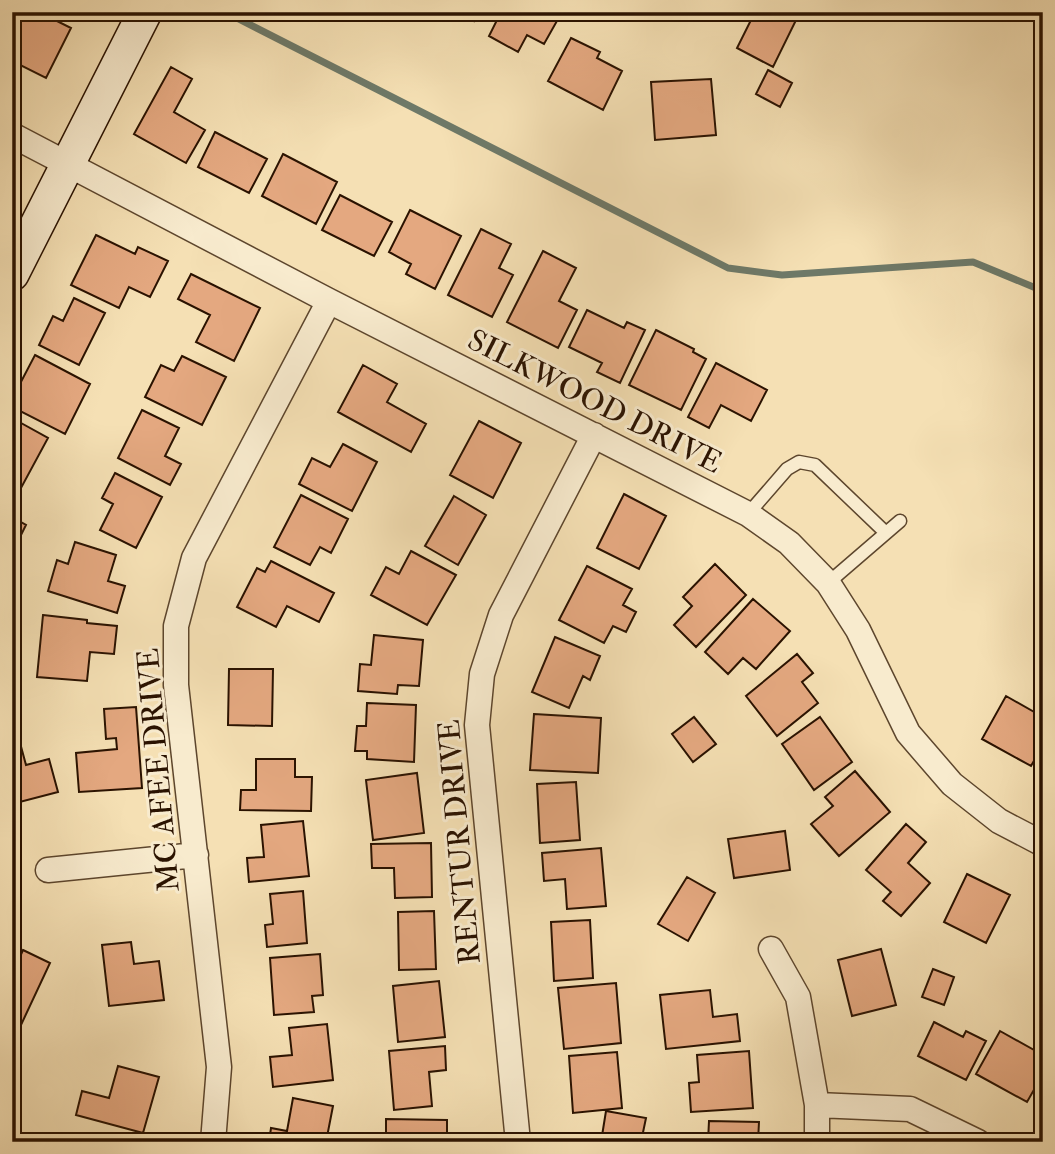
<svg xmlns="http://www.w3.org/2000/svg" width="1055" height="1154" font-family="'IM FELL Double Pica',serif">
	<rect width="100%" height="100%" fill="#f5e0b4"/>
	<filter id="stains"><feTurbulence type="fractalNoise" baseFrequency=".00286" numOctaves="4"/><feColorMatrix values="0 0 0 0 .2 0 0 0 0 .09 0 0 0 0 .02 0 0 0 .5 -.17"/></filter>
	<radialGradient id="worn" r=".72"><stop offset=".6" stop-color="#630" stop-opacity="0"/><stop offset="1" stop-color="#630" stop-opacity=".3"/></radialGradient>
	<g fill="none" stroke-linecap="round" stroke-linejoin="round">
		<!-- stream -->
		<path stroke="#6e7968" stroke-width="7" d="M225,12L728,268L782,275L973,262L1043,291"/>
	</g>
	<!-- building -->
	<path fill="#e4a880" stroke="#2a1200" stroke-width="2" d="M12,12H39L71,28L46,78L12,61V32L16,25L12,23Z
		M459,12H479L474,21Z
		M501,12H562L544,44L527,35L518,52L489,36Z
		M755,12H800L773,67L737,48Z
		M571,38L600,52L597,58L622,71L603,110L548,81Z
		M171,67L192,79L174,112L205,130L186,163L134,134Z
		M768,70L792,83L780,107L756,94Z
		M711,79L716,135L655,140L651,82Z
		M215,132L267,159L249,193L198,167Z
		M283,154L337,182L316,224L262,196Z
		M340,195L392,222L374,256L322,230Z
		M410,210L461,236L435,289L406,274L411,264L389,252Z
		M481,229L511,244L499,268L513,275L492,317L448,295Z
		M96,235L135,254L138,247L168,261L150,297L129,287L119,308L71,285Z
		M543,251L576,268L559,301L577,310L558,348L507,322Z
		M191,274L260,308L234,361L196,342L210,315L178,299Z
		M74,298L105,313L79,365L39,345L53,316L63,321Z
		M587,310L624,328L627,322L645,330L620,383L597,372L602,363L569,347Z
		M656,330L694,349L693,352L706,359L681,410L629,385Z
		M35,355L90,384L65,434L12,407V399Z
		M182,356L226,377L202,425L145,397L161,365L174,371Z
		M716,363L767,390L751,421L721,405L709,428L688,417Z
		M363,365L397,384L387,402L426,424L411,452L338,412Z
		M142,410L179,428L165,456L181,464L170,485L118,458Z
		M12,418L48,438L21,488L12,483Z
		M479,421L521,443L493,498L450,475Z
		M343,444L377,462L352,511L299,484L312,458L330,467Z
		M115,473L162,497L136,548L100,530L113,504L102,498Z
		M624,494L666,516L639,569L597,548Z
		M301,495L348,519L331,553L320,547L310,565L274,547Z
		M454,496L486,515L458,565L425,546Z
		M12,517L26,525L19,539L12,535Z
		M75,542L116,555L108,581L125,586L117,613L48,591L57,560L68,564Z
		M411,551L456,575L427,625L371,595L386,567L399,574Z
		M271,561L334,593L319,622L287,606L276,627L237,607L257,568L265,572Z
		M715,564L746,595L696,647L674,625L692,606L683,597Z
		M587,566L632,589L623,605L636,612L626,632L613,626L604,643L559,620Z
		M753,599L790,631L756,669L743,658L728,674L705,652Z
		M43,615L87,620V623L117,626L114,654L90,652L87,681L37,677Z
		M374,635L423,640L419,686L398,685L397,694L358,691L360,664L371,665Z
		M555,637L600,656L590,680L583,676L569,708L532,692Z
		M797,654L813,673L802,682L818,703L777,736L746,696Z
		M229,669H273L272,726L228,725Z
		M1006,696L1043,717V745L1031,766L982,739Z
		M367,703L416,705L414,762L367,759V751H355L357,726H366Z
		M136,707L142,788L79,792L76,753L117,749L116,738L106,739L104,709Z
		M534,714L601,718L598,773L530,770Z
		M694,717L716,744L693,762L672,734Z
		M820,717L852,762L814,790L782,744Z
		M16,728L26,765L49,759L58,792L12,804V729Z
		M256,759H295V777H312L311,811L240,810L241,790H256Z
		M855,771L890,812L839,856L811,824L833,806L825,797Z
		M417,773L424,833L373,840L366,780Z
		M576,782L580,840L540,843L537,784Z
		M303,821L309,876L249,882L247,858L264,857L261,825Z
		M906,824L926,842L908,863L930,883L901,916L883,901L891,892L866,870Z
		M785,831L790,870L734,878L728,839Z
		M431,843L432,897L395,898L394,868H372L371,844Z
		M601,848L606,906L567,909L565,879L544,881L542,853Z
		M967,874L1010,895L986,943L944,922Z
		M687,877L715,893L688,941L658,924Z
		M303,891L307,943L267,947L265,925L273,924L270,894Z
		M434,911L436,969L399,970L398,912Z
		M590,920L593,978L554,981L551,922Z
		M131,942L134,964L159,961L164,1000L109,1006L102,945Z
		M881,949L896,1005L852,1016L838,960Z
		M23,950L50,963L13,1042L12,956L19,959Z
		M320,954L323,995L312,996L314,1012L274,1015L270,958Z
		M933,969L954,977L944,1005L922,997Z
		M439,981L445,1037L398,1042L393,986Z
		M616,983L621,1043L564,1049L558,988Z
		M710,990L713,1017L737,1014L740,1041L666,1049L660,995Z
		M934,1022L963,1037L966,1031L986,1041L966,1080L918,1056Z
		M327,1024L333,1080L273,1087L270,1057L292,1055L289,1028Z
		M1000,1031L1043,1055V1074L1027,1102L976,1074Z
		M445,1046L446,1070L429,1072L432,1106L394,1110L389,1051Z
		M749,1051L753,1108L691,1112L689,1083L699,1082L697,1055Z
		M617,1052L622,1108L573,1113L569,1056Z
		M118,1066L159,1077L143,1133L76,1115L82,1091L109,1098Z
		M293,1098L333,1106L326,1142H269L271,1128L287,1131Z
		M606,1111L646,1118L641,1142H601Z
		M386,1119L447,1120V1142H386Z
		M709,1121L759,1122L758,1142H708Z"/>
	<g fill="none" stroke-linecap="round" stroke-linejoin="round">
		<defs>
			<path id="lane" d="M748,514L787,469L799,462L815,465L886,533
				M828,583L900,521"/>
			<path id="street" d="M12,135L329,301L748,514L789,543L828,583L858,630L908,733L952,784L999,821L1043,844
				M48,870L196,855
				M771,949L798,997L817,1105V1142
				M817,1105L910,1109L978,1142
				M213,1142L219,1067L176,685V626L194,558L329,301
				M518,1142L477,725L482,674L501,615L594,435"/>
			<path id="secondary" d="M12,274L145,12"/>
		</defs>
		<!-- lane casing -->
		<use href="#lane" stroke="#5d462d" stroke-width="15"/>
		<!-- street casing -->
		<use href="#street" stroke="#5d462d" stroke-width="27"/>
		<!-- secondary casing -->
		<use href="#secondary" stroke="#2a1200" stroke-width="36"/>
		<!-- lane -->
		<use href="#lane" stroke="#f8ebce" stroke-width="12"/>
		<!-- street -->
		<use href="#street" stroke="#f8ebce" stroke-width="24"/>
		<!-- secondary -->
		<use href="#secondary" stroke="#f8ebce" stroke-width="33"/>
	</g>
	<g text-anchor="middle" stroke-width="6" stroke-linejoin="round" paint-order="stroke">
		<!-- street labels -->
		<g font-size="30" fill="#2a1200" stroke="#f8ebce">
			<text transform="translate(595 401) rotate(27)" y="10">SILKWOOD DRIVE</text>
			<text transform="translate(158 770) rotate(-95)" y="10">MC AFEE DRIVE</text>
			<text transform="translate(459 842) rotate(-95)" y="10">RENTUR DRIVE</text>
		</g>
	</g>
	<!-- margin -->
	<rect width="1055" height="1154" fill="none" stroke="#f5e0b4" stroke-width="42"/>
	<rect x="14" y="14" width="1027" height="1126" fill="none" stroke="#2a1200" stroke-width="3.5"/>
	<rect x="21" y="21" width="1013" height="1112" fill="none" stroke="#2a1200" stroke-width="2"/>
	<rect width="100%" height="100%" filter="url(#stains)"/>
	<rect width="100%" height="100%" fill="url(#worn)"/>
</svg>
